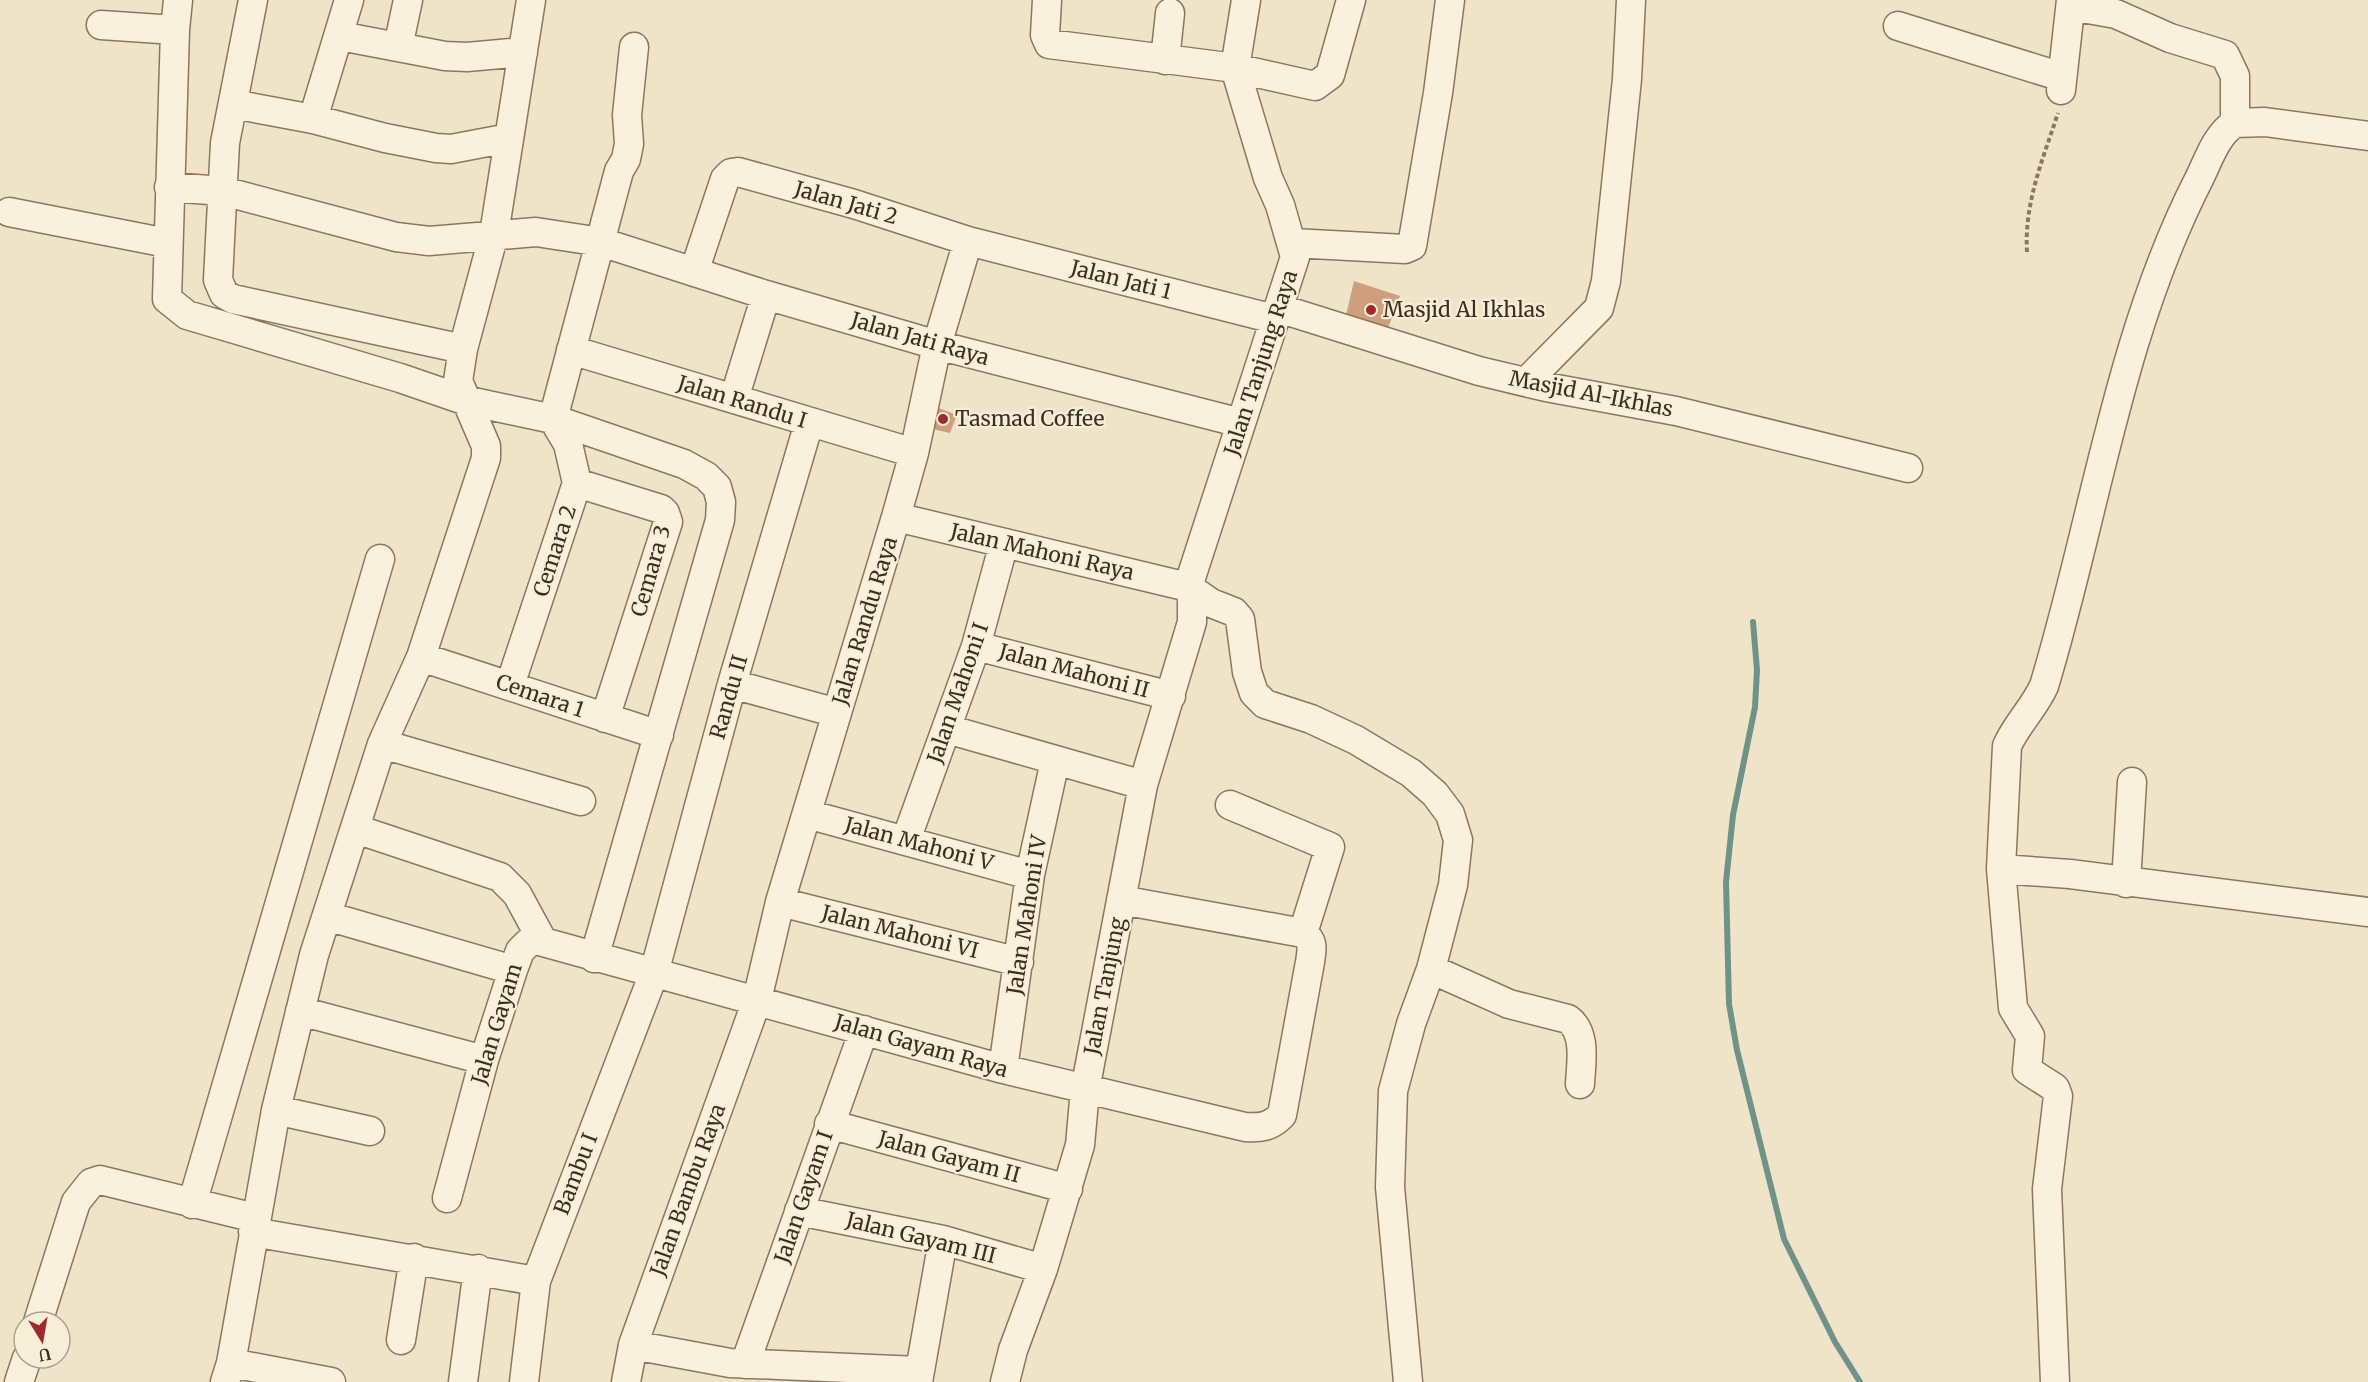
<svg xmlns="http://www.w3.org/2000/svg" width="2368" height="1382" font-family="Merriweather,serif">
	<rect width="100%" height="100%" fill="#f0e4c8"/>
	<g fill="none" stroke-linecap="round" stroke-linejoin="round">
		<!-- stream -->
		<path stroke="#6f938a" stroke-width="6" d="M1753,622L1757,670L1755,707L1733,815L1726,882L1729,1004L1737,1050L1784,1239L1835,1342L1860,1382"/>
	</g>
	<!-- building -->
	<path fill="#cf9f7d" d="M1354,281L1400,296L1385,336L1344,324Z
		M936,407L957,415L950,433L932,429Z"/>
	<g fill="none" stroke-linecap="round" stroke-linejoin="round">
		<defs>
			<path id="minor" d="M253,0L225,143L218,280L224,294L233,299L463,349
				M1047,0L1045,35L1049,44L1235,68L1315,86L1330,75L1351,0
				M2071,6L2116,14L2170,38L2225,55L2235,76V123
				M101,25L175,30L167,299L187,315L400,378L464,400L553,419L684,464L706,476L717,487L721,502L720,520L594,958
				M1898,26L2062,77
				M175,30L178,0
				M340,36L445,56L467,57L523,52
				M398,47L408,0
				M1165,60L1170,13
				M2061,90L2071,0
				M233,104L313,119L385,138L436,148L451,149L509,138
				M313,119L349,0
				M2368,136L2265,122L2235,123C2216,135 2209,159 2199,179C2118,337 2095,518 2044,686C2034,708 2016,725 2007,746L2001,869L2070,874L2368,912
				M169,187L223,191L396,237L429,241L536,232L601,242L766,295L937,345L1241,423
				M9,212L167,243
				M1293,243L1405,249L1412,246L1438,93L1450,0
				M694,272L725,179L731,173L738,172L854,204L968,241L1274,319
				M1278,308L1479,371L1546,387L1676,411L1908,468
				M571,350L914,453
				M1526,382L1599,308L1606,281L1627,79L1631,0
				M734,399L766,295
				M577,483L661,509L665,513L668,522L605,718
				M896,517L1188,587L1211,603L1234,612L1240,619L1247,672L1254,693L1265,704L1311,719L1356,740L1411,773L1435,794L1450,814L1458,840L1453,885L1431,969L1411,1024L1393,1091L1390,1187L1408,1382
				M1188,587L1295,257L1280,205L1268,178L1235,68L1246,0
				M976,646L1171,696
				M421,657L659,735
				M732,684L837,713
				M510,685L577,483L568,444L553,419L619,171L626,159L629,144L627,115L634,47
				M947,729L1143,785
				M382,744L581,801
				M1230,805L1330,847L1303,933
				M807,814L1030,875
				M356,829L500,877L517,894L542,940
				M906,840L976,646L1004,543
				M2001,869L2013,1008L2030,1036L2027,1070L2055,1088L2058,1096L2047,1189L2055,1382
				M2126,883L2132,782
				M780,902L1019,962
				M327,916L513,970
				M1431,969L1509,1004L1568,1019C1587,1033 1581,1063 1580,1084
				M300,1011L484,1060
				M1003,1069L1030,875L1055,761
				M276,1110L370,1131
				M829,1124L1068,1189
				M447,1198L484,1060L513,970L520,951L528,943L536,940L1003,1069L1245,1127C1261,1128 1270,1127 1282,1115L1310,962C1312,949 1314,941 1303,933L1121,900
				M192,1204L380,559
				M799,1211L943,1240L1043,1269
				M253,1232L536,1281
				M38,1322L76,1202L91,1183L100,1180L255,1218
				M401,1340L414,1258
				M633,1345L730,1363L919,1371
				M231,1363L331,1382
				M745,1364L864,1030
				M19,1382L27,1358
				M225,1382L231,1363L276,1110L314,955L382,744L421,657L486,458V446L458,381L463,349L494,234L531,0
				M463,1382L478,1269
				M524,1382L536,1281L654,973L732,684L809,423
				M626,1382L633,1345L757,1000L780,902L896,517L914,453L937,345L968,241
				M918,1382L943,1240
				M1005,1382L1013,1350L1043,1269L1080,1145L1085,1090L1143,785L1192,622V597L1188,587"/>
		</defs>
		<!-- minor casing -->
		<use href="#minor" stroke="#8d765c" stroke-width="31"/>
		<!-- path -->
		<path stroke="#8d765c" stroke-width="4" stroke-dasharray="4.5 3" stroke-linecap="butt" d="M2027,252C2024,203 2043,159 2058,113"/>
		<!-- minor -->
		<use href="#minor" stroke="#faf1dc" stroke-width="28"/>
	</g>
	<!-- markers -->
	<g fill="#9e2a2b" stroke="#f7eed8" stroke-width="2">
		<circle cx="1371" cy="310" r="6"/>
		<circle cx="943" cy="419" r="6"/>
	</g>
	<g text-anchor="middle" stroke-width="4.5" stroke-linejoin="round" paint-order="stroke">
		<!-- street labels -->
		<g font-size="21" fill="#3d2e20" stroke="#f7eed8">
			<text transform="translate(846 203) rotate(16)" y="7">Jalan Jati 2</text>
			<text transform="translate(1121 280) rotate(14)" y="7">Jalan Jati 1</text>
			<text transform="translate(920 339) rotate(16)" y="7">Jalan Jati Raya</text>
			<text transform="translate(1261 363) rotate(-72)" y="7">Jalan Tanjung Raya</text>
			<text transform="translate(1591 394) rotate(11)" y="7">Masjid Al-Ikhlas</text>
			<text transform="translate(742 402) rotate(17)" y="7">Jalan Randu I</text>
			<text transform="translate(555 551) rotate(-72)" y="7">Cemara 2</text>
			<text transform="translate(1042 552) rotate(13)" y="7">Jalan Mahoni Raya</text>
			<text transform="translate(651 571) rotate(-74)" y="7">Cemara 3</text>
			<text transform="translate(865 621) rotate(-73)" y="7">Jalan Randu Raya</text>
			<text transform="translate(1074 671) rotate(15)" y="7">Jalan Mahoni II</text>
			<text transform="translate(958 693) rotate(-71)" y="7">Jalan Mahoni I</text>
			<text transform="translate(540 696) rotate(19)" y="7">Cemara 1</text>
			<text transform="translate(729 697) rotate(-74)" y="7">Randu II</text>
			<text transform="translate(919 844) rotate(15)" y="7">Jalan Mahoni V</text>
			<text transform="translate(1027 915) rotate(-81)" y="7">Jalan Mahoni IV</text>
			<text transform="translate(900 932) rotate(14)" y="7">Jalan Mahoni VI</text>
			<text transform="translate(1105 986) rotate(-79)" y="7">Jalan Tanjung</text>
			<text transform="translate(497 1024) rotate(-73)" y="7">Jalan Gayam</text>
			<text transform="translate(921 1046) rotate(16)" y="7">Jalan Gayam Raya</text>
			<text transform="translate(949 1157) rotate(15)" y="7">Jalan Gayam II</text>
			<text transform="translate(576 1174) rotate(-69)" y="7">Bambu I</text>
			<text transform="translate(688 1190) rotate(-70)" y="7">Jalan Bambu Raya</text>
			<text transform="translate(804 1197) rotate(-71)" y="7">Jalan Gayam I</text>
			<text transform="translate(921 1238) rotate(14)" y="7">Jalan Gayam III</text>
		</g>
		<!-- poi labels -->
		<g font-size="21" fill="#3d2e20" stroke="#f7eed8" text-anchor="start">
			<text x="1383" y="317">Masjid Al Ikhlas</text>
			<text x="955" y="426">Tasmad Coffee</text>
		</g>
	</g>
	<!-- north arrow -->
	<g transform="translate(42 1340) rotate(169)"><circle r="28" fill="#f7eed8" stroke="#ada18e" stroke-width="1.5"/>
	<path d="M0-4.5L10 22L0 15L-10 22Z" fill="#9e2a2b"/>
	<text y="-9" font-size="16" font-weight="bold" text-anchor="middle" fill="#3d2e20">U</text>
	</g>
</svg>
